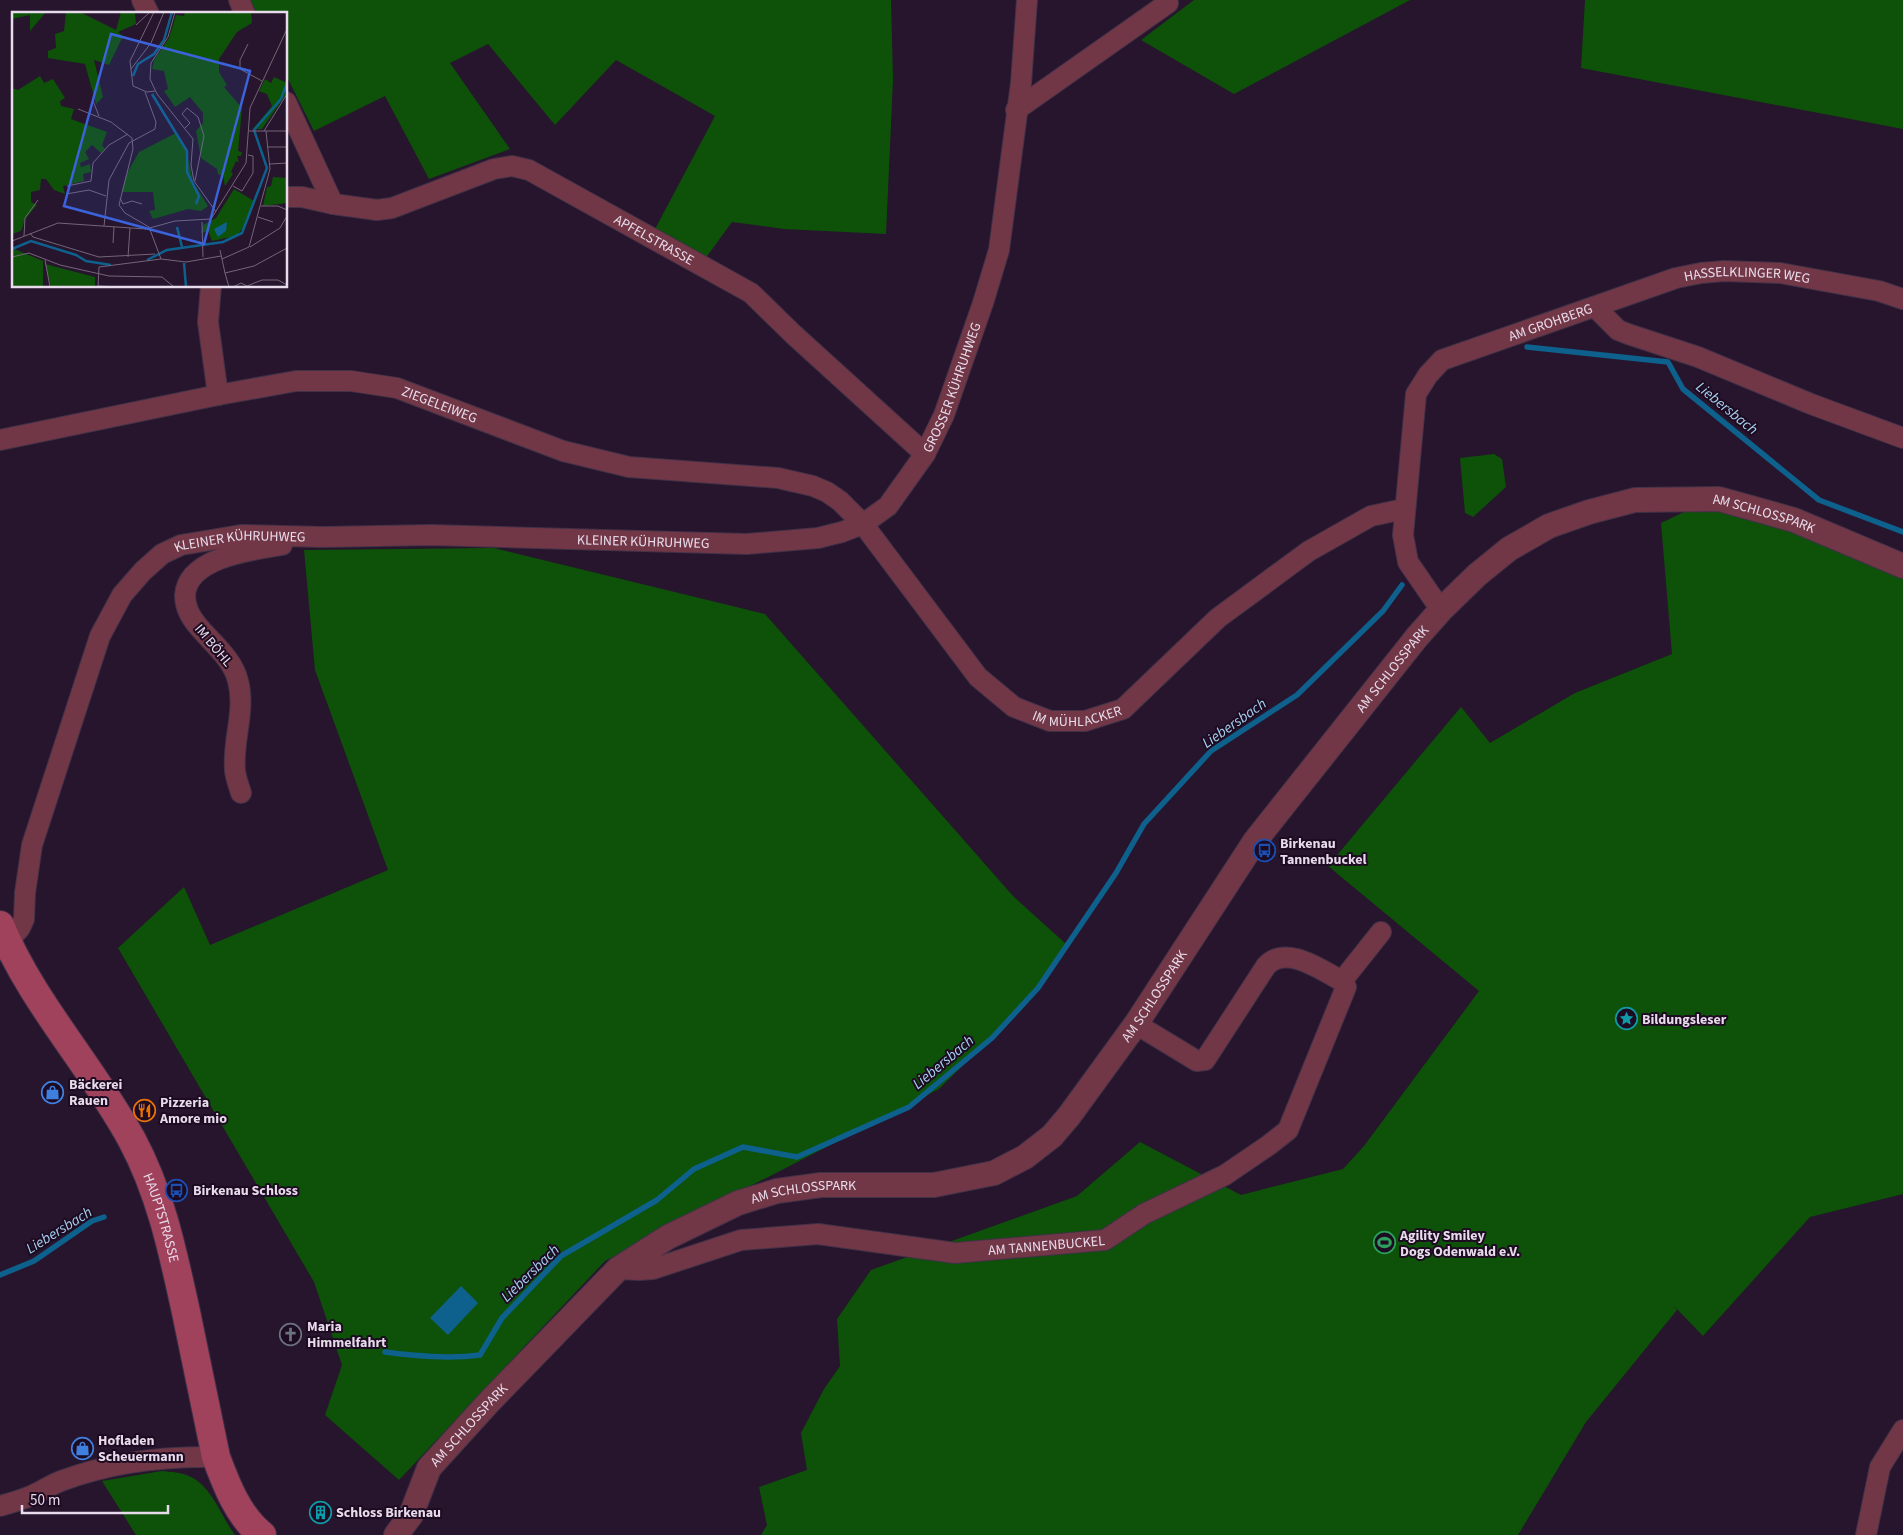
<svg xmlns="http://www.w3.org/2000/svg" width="1903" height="1535" font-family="'Source Sans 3',sans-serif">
	<rect width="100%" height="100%" fill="#26152c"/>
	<!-- green -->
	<path fill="#0d5208" d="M249,0H891L893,80L886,234L784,229L732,222L705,259L654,231L715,116L616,60L555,125L488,44L450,63L510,149L429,179L385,96L314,131L286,75V14H255Z
		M1194,0H1410L1234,94L1141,40Z
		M1585,0H1903V129L1581,68Z
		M1494,454L1502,459L1506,487L1473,517L1465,513L1460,458Z
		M1705,502L1758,515L1903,579V1194L1810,1217L1703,1336L1673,1305L1677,1310L1586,1422L1518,1535H761L767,1525L759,1487L807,1470L801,1433L824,1389L840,1366L837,1319L871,1270L1077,1196L1140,1142L1241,1195L1343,1169L1364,1146L1479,991L1328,866L1461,707L1490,743L1575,693L1672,654L1661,523Z
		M494,548L765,614L1013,896L1066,944L1023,1006L939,1089L605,1261L399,1480L325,1415L342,1365L314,1282L118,948L184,887L210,945L388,870L315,670L304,550Z
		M162,1471C171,1472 181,1472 189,1476C212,1486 221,1516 235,1535H136L102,1481Z"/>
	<!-- water -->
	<path fill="#0e608d" d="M461,1286L478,1303L448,1335L430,1318Z"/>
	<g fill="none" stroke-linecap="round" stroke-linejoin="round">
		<!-- stream -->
		<path stroke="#0e608d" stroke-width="5.5" d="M1527,347L1668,362L1683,389L1819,500L1903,532
			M0,1275L34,1261L92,1221L104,1217
			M385,1352C417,1356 448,1359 480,1355L502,1318L561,1256L657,1200L694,1169L743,1147L797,1157L909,1107L992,1038L1038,988L1116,873L1144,824L1211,751L1297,695L1383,611L1402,585"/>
		<defs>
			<g id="minor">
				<path d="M142,0L149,14"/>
				<path d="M239,0L245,14"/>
				<path id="s1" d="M286,102L333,204L377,210L392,208L494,169L512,166L529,170L751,293L793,334L925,454"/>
				<path d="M1016,110L1168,3"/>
				<path d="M286,197H302L333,204"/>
				<path d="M211,286L208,322L218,395"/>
				<path d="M1595,307L1618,330L1628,334L1698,357L1811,404L1903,438"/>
				<path id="s2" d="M0,440L218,395L296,381H351L397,388L563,451L629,467L778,478L813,486L827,492L840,501L863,524L978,677L1014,707L1050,721H1085L1123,709L1218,618L1309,551L1371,516L1404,509"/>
				<path id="s3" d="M1441,610L1408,562L1403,535L1416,394L1428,375L1442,360L1676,278L1701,273L1724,271L1780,273L1879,291L1903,299"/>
				<path d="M241,793C239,786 236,779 235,771C232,741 246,711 238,681C233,659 212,643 198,626C191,618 185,607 185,595C188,557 252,550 282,545"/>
				<path id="s4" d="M0,950L20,928L24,919L25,893L32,845L100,636L122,595L143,571L162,554L181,545L241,535L323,537L431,535L747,544L818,538L842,532L863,524L888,506L925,454L944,415L983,303L999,250L1021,83L1027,0"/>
				<path d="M1342,981L1381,932"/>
				<path id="s5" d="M618,1269L639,1270L653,1269L741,1240L818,1234L955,1253L1105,1240L1144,1214L1225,1175L1269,1145L1288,1130L1346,987L1342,981C1321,970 1286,944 1266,966L1205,1060L1197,1061L1136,1024"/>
				<path d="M0,1506C11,1503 22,1500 33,1495C42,1491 51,1485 61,1481C111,1462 162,1456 216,1457"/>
				<path d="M1866,1535L1880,1467L1903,1430"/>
			</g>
			<g id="tertiary">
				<path id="s6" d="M396,1535L411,1515L429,1468L489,1402L618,1269L668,1237L738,1203L777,1191L821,1185H934L994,1173L1025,1157L1052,1136L1069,1116L1136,1024L1255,841L1417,637L1441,610L1477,575L1509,549L1549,526L1589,512L1635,500L1719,499L1794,520L1903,566"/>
			</g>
			<g id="secondary">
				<path id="s7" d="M0,925C32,1003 92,1066 132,1140C161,1194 173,1253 186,1312C196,1360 206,1409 216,1457C226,1484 238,1516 262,1535"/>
			</g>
		</defs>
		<!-- minor casing -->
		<use href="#minor" stroke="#413147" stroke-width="22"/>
		<!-- tertiary casing -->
		<use href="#tertiary" stroke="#413147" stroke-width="26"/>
		<!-- secondary casing -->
		<use href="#secondary" stroke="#413147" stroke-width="30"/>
		<!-- minor -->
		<use href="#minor" stroke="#723746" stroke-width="20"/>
		<!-- tertiary -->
		<use href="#tertiary" stroke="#723746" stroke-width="24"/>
		<!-- secondary -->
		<use href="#secondary" stroke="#a1425c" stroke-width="28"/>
	</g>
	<!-- icons -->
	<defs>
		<symbol id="bus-ring" viewBox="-11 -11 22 22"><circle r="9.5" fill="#1d0b22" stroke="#1a4fb4" stroke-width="1.5"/><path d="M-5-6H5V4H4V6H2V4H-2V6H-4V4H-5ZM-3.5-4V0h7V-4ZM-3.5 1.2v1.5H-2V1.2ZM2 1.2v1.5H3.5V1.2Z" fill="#1a4fb4"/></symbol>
		<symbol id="sight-ring" viewBox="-11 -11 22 22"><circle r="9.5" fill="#1d0b22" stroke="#0f9aa8" stroke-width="1.5"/><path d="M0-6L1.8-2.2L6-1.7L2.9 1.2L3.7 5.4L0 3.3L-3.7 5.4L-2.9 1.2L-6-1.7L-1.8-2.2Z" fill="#0f9aa8"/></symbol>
		<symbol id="shop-ring" viewBox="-11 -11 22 22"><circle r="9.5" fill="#1d0b22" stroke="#3f7fe0" stroke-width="1.5"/><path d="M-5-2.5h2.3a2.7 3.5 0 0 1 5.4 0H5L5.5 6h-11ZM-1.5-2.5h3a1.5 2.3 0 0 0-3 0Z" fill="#3f7fe0"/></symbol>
		<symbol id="restaurant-ring" viewBox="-11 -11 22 22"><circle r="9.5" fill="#1d0b22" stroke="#e8710a" stroke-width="1.5"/><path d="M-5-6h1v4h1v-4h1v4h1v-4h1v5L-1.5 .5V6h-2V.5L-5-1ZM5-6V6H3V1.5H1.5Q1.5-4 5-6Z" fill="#e8710a"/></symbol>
		<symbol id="stadium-ring" viewBox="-11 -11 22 22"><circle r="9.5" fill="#1d0b22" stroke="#2e9e5b" stroke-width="1.5"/><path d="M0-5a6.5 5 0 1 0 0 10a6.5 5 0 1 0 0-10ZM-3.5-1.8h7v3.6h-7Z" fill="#2e9e5b"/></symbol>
		<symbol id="church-ring" viewBox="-11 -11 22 22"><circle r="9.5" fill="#1d0b22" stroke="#6b7280" stroke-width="1.5"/><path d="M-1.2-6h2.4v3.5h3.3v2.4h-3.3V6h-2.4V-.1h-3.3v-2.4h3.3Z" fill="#6b7280"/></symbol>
		<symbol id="building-ring" viewBox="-11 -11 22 22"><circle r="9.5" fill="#1d0b22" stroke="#0f9aa8" stroke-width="1.5"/><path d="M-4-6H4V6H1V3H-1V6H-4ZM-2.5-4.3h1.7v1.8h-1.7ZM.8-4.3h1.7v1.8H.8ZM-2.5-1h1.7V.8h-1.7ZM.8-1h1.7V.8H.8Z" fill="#0f9aa8"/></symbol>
	</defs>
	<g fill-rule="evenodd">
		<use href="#bus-ring" x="1252" y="838" width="25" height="25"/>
		<use href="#sight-ring" x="1614" y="1006" width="25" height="25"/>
		<use href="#shop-ring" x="40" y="1080" width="25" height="25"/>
		<use href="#restaurant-ring" x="132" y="1098" width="25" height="25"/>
		<use href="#bus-ring" x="164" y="1178" width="25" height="25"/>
		<use href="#stadium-ring" x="1372" y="1230" width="25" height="25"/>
		<use href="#church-ring" x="278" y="1322" width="25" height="25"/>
		<use href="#shop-ring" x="70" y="1436" width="25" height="25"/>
		<use href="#building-ring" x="308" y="1500" width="25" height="25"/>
	</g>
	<g text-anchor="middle" stroke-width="4" stroke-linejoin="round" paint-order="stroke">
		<!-- street labels -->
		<g font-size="14" fill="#e8dcec" stroke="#1d0b22">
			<text dy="5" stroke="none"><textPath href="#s1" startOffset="460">APFELSTRASSE</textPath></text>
			<text dy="5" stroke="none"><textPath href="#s3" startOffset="590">HASSELKLINGER WEG</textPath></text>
			<text dy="5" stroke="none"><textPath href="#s3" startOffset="385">AM GROHBERG</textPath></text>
			<text dy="5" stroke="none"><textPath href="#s4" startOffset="1311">GROSSER KÜHRUHWEG</textPath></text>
			<text dy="5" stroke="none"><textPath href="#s2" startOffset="449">ZIEGELEIWEG</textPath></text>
			<text dy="5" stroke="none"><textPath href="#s6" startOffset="1829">AM SCHLOSSPARK</textPath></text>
			<text dy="5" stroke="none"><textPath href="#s4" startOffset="922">KLEINER KÜHRUHWEG</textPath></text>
			<text dy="5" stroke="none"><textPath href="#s4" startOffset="518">KLEINER KÜHRUHWEG</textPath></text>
			<text transform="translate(214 645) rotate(50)" y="5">IM BÖHL</text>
			<text dy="5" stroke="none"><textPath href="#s6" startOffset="1394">AM SCHLOSSPARK</textPath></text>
			<text dy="5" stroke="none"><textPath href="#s2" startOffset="1202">IM MÜHLACKER</textPath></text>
			<text dy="5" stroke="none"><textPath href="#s6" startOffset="989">AM SCHLOSSPARK</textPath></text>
			<text dy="5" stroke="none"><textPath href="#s6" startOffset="554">AM SCHLOSSPARK</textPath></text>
			<text dy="5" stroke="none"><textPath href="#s7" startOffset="336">HAUPTSTRASSE</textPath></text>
			<text dy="5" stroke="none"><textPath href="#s5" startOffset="435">AM TANNENBUCKEL</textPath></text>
			<text dy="5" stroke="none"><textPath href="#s6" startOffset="134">AM SCHLOSSPARK</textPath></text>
		</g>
		<!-- poi labels -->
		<g font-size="14" font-weight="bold" fill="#e8dcec" stroke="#1d0b22" text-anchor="start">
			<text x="1280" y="848">Birkenau<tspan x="1280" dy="16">Tannenbuckel</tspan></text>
			<text x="1642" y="1024">Bildungsleser</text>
			<text x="69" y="1089">Bäckerei<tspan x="69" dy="16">Rauen</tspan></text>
			<text x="160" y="1107">Pizzeria<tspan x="160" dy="16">Amore mio</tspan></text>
			<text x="193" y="1195">Birkenau Schloss</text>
			<text x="1400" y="1240">Agility Smiley<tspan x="1400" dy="16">Dogs Odenwald e.V.</tspan></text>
			<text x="307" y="1331">Maria<tspan x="307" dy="16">Himmelfahrt</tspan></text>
			<text x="98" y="1445">Hofladen<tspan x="98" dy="16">Scheuermann</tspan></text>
			<text x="336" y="1517">Schloss Birkenau</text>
		</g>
		<!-- water labels -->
		<g font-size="15" font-style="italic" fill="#a5d0ef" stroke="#1d0b22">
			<text transform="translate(1727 408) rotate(39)" y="5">Liebersbach</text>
			<text transform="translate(1234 723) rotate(-35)" y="5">Liebersbach</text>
			<text transform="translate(943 1062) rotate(-40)" y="5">Liebersbach</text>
			<text transform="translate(59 1230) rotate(-32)" y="5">Liebersbach</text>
			<text transform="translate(530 1273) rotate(-44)" y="5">Liebersbach</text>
		</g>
	</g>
	<!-- overview -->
	<g transform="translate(12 12)">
		<rect width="275" height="275" fill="#26152c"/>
		<path d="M0,0H34L18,19V3L0,7ZM54,0H68L104,18L109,0L123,1L124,12L106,20L111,24L97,53L82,48L91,85L84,92L73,52L36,46V39L44,36L43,22L52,19ZM173,0H239L240,11L225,20L207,47V60L215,73L212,75L230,96L226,139L230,140L229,144H225L227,150L224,149L219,160L221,162L213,174L211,164L206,162L205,157L189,146L184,119L191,111V101L178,85L163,95L152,79L156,77L152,59L140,57L142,48L157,26L164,3L172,4ZM28,64L32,71L41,67L53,86L48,89L49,94L62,97L59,107L95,120L90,133L93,137L89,141L80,133L73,140L77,147L68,151L69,155L78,152L79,160L71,162L72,169L51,174L53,182L42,178L34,167H29L28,178L19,180V190L25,193L13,207L9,219L0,222V76L6,78ZM262,65L273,70L275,66L273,84L250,117H241L260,94L255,82L247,79L253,67L259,71ZM164,121L174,136L181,170L196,194L189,199L176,197L141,207L137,199L143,198L141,180H110L114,163L127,140ZM261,165L275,166V191L251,194L255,175L259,174ZM222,177L242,189L233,214L224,224L200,229L196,219L189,221L191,213L204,206ZM0,236L31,249V274L0,275ZM33,252L83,265V275H39Z" fill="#0d5208"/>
		<path d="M215,210L214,219L206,225L202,217Z" fill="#0e608d"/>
		<path fill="none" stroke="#0e608d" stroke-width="2.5" d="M121,64L126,52L142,42L152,28L160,0M140,82L175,139V160L187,184L184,192M165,215L170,235M0,237L19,229L64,243L74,249L99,253M135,248L155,238L211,230L230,221L255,156L242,118L269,87L275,71M172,251L174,275"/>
		<path fill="none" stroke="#746579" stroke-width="1" d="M142,0L118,49L121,74L135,80L143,79M163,0L156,25L139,51L138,67L145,82L181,127L179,153L182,169L204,200M124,13L138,0M236,32L228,48V57L250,69M119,57L139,31L152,0M81,89L87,104M66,97L99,110L120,126L121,137L107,193L113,201L137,215L149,247M173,116L178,111L170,102L175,96L186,105L192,124L183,169M237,119H275M252,119L275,82M255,135H275M258,152L275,151M55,174L79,169L81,151L97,133L116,122M221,174L230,179L241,161V144L236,143M54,182L77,178L94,184M108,186L111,192L120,189L130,192M249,194H266L275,198M246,205L261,210M190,210L191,245M92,214L97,168L117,131L143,117L144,110L133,80M18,221L21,225L87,245L143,242M12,224L13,206L26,188M0,229L46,211L134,217L163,209L199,207L234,151L238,96L275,17M101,231L102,215M238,235L268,216L275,204M208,238L213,261M0,245L17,241L48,253L97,264L150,265L162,275M116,245L118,216M210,247L237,235L258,157L254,119M33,248L38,275M86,274L107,275M235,274L250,268H266L275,273M86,275L87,255L149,247L174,250L209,244M217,275L213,261L242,254L275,236M221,275L229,271L235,274"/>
		<path fill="#3b63db" fill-opacity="0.15" stroke="#3b63db" stroke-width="2.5" d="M99,22L238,59L192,232L52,194Z"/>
		<rect width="275" height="275" fill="none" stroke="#e8dcec" stroke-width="2.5"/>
	</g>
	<!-- scale -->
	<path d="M22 1505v8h146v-8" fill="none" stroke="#e8dcec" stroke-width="2.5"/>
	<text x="30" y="1505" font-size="15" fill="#e8dcec" stroke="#1d0b22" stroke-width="4" paint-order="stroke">50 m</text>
</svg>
